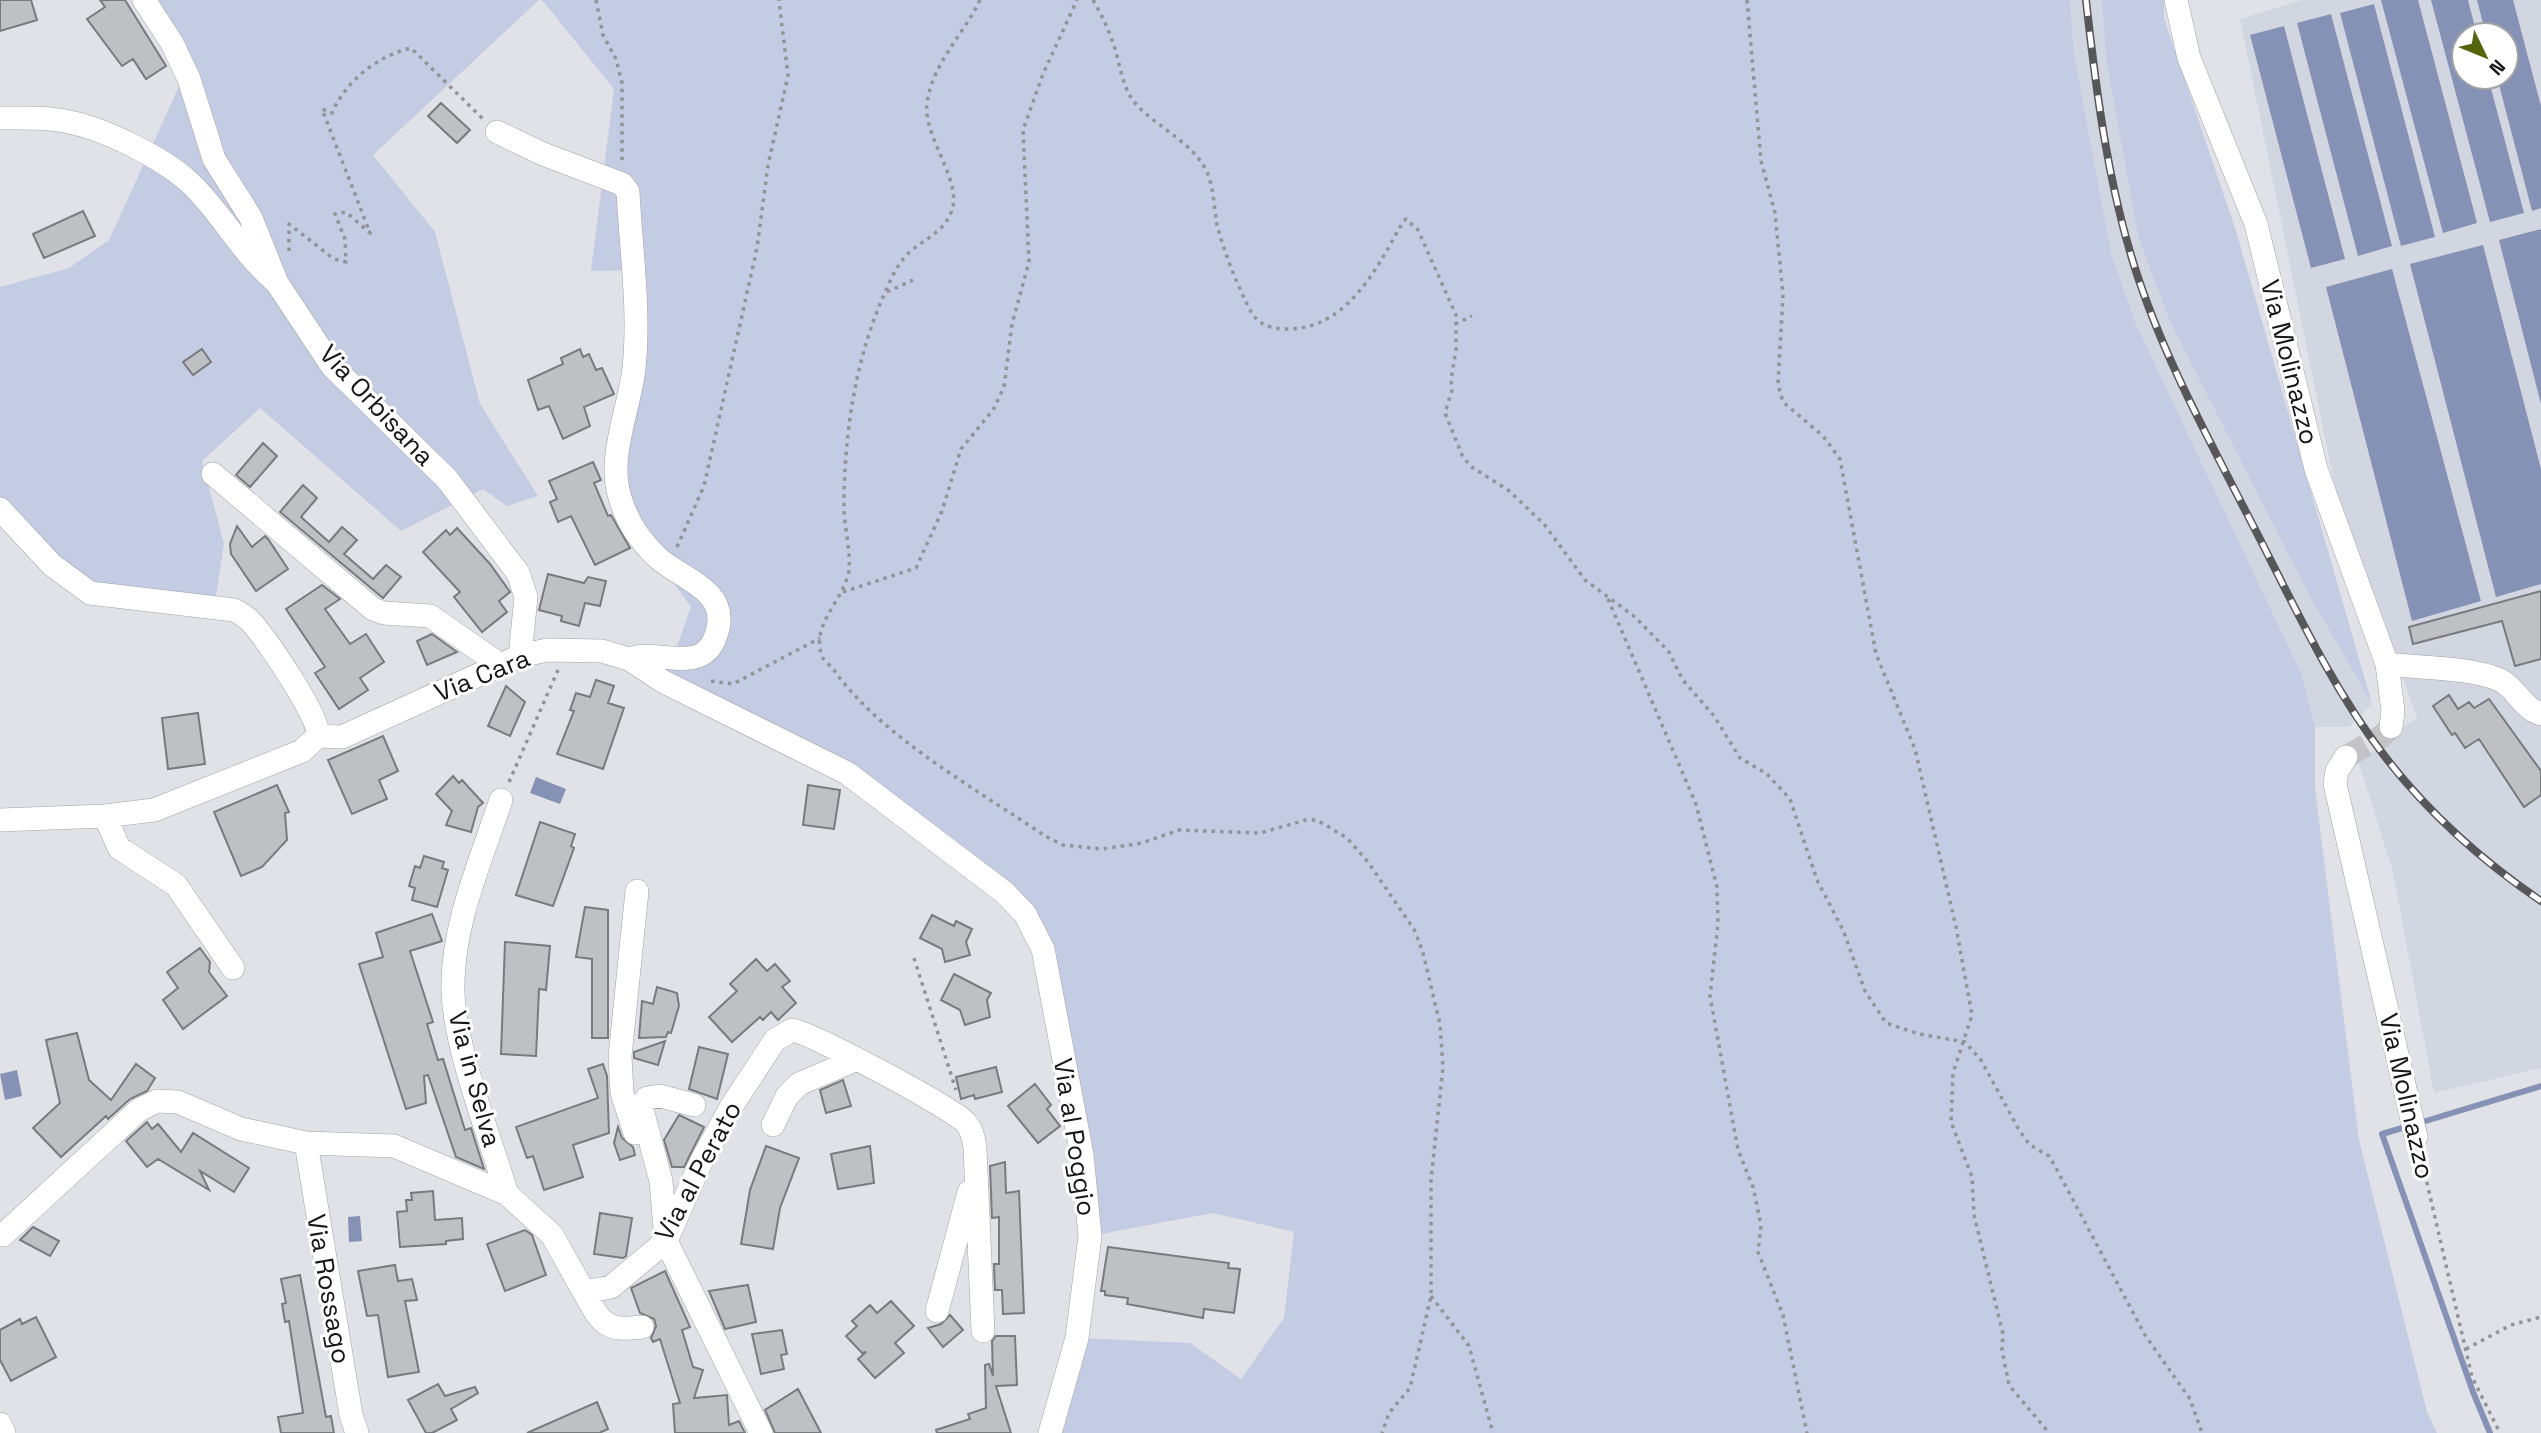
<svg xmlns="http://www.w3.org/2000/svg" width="2541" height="1433" font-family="'Space Grotesk',sans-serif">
	<rect width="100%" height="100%" fill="#e1e2e7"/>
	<!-- built -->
	<path fill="#d2d6e1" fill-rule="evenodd" d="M2070,0H2102L2106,59L2138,236L2169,320L2308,593L2372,704L2349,727H2315L2302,675L2135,322L2111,253L2074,53Z
		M2302,0H2541V1068L2434,1093L2393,872L2359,763L2397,731L2417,718L2335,487L2240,19ZM2464,35H2506V77H2464Z"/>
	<!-- green -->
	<path fill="#c4cce4" d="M150,0H539L373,155L435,232L480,404L538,496L507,506L483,489L401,531L260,408L202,461L224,544L214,608L105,597L0,509V287L69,268L109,240L191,60Z
		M542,0H2070L2074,53L2111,253L2135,322L2302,675L2315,727V788L2359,1140L2427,1412L2437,1433H1050L1077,1338L1190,1343L1241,1379L1284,1318L1294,1232L1213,1213L1090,1236L1025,914L847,773L664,682L691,607L642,539L618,457L643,270L591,271L614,89Z
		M2102,0H2164V18L2236,231L2372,704L2308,593L2169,320L2138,236L2106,59Z"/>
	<!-- water -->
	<path fill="#8692b5" d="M2381,0H2418L2477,223L2443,233Z
		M2431,0H2468L2477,35H2464V77H2488L2524,213L2490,222Z
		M2477,0H2513L2541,106V208L2532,211L2497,77H2506V35H2486Z
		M2374,4L2435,237L2401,246L2340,13Z
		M2331,14L2392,246L2358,256L2297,23Z
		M2284,26L2345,259L2311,268L2250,35Z
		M2541,229V404L2499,240Z
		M2483,245L2541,469V584L2496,597L2410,264Z
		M2392,269L2481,601L2412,621L2326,287Z
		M536,777L566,789L560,804L530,793Z
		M17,1070L22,1096L5,1100L0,1074Z
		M360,1216L362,1241L349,1242L348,1217Z"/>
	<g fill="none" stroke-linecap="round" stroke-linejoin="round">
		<!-- stream -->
		<path stroke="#8692b5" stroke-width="6" d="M2419,1123L2541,1086
			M2409,1126L2382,1134L2473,1392L2490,1433"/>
	</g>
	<!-- building -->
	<path fill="#bfc0c4" stroke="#797a7e" stroke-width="2" d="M0,0H31L37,20L0,31Z
		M100,0H125L166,66L146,79L133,59L122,66L87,19L105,7Z
		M441,103L470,130L457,143L428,116Z
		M83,211L95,236L44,258L33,234Z
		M202,349L211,362L193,375L183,362Z
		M580,349L583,357L589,354L596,370L602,368L614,394L584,407L590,426L563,439L549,406L538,410L528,380L563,364L561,358Z
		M263,443L277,456L250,487L236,475Z
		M593,462L601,480L594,483L608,516L611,515L630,548L595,565L571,516L558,522L550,502L557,499L549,481Z
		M303,485L317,498L301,517L329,542L342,527L357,540L344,554L373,579L386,565L401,577L383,598L280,512Z
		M237,526L252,547L265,536L268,539L288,569L256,591L231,554L230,544Z
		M457,528L490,564L510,592L499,601L507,612L482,632L454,597L460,592L423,552L446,530L450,535Z
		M548,574L584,583L588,577L606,581L600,606L585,603L579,626L561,621L562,616L539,610Z
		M322,585L340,599L325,609L350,644L366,634L384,662L360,678L368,690L339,709L315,673L325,667L286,609Z
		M2541,591V659L2515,666L2502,621L2413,644L2409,627Z
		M432,634L457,652L427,665L417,641Z
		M596,680L614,686L608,703L624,708L603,769L557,754L574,711L570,710L576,693L590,697Z
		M506,686L525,702L510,736L488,726Z
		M2449,695L2458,709L2469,702L2474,708L2489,699L2541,771V795L2524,807L2479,739L2465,748L2455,733L2452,735L2433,706Z
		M198,713L205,764L168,769L162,718Z
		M383,736L398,771L379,780L387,799L352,814L328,760Z
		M453,776L459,783L462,780L483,803L478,807L471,832L446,825L452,811L436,794Z
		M277,785L289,812L285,813L287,840L262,867L241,876L214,812Z
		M808,785L840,790L834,829L803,825Z
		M540,822L575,834L571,846L574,848L553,906L516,895Z
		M424,856L444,862L442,868L448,870L437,907L412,900L415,888L409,886L415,866L420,868Z
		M585,907L608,910V1038H592V959L576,957Z
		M432,914L442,941L410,951L433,1022L427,1024L438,1060L443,1059L465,1130L471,1128L484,1169L456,1157L428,1075L424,1076L426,1103L406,1109L359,964L383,957L376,933Z
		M932,915L954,926L956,921L972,929L966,942L970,955L945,962L942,949L920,938Z
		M505,942L550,946L546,990L539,989L536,1056L501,1054Z
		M200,948L210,962L209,972L227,996L183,1029L163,1000L178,988L167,972Z
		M756,959L767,971L775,964L790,981L782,987L796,1003L778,1020L771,1012L763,1020L760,1017L732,1042L709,1017L737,991L730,984Z
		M954,974L991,993L987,1000L990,1017L965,1025L960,1010L941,1000Z
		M657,987L677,993L679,1006L671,1033L668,1032L666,1037L639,1038L642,1001L653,1004Z
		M77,1033L89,1080L111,1100L136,1064L155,1078L147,1091L130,1099L108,1119L106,1116L61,1157L33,1128L60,1103L46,1040Z
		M665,1041L658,1065L634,1058V1052Z
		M699,1047L728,1054L717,1099L689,1089Z
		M603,1064L607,1076L609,1133L573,1145L583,1177L544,1190L533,1156L527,1158L516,1127L598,1098L588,1069Z
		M996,1067L1002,1092L975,1099L974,1095L961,1099L956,1077Z
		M843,1080L851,1106L826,1113L820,1090Z
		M1035,1084L1051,1105L1047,1109L1060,1126L1038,1143L1008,1106Z
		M679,1115L704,1127L684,1167H672L664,1140Z
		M147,1122L152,1129L158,1124L181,1152L193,1133L249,1168L234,1192L200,1171L209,1190L158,1159L147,1167L126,1141Z
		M618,1127L622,1138L633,1147L635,1155L620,1160L614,1143Z
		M766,1146L799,1158L780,1208L773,1249L741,1244L750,1190Z
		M870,1146L874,1183L838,1189L831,1154Z
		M1005,1162L1006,1193L1019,1191L1024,1313L1003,1314L1002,1290H995L994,1264H999V1217L992,1218L990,1166Z
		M433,1191L435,1220L462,1218L463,1239L446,1241V1244L400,1247L397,1212L407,1211L406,1200H412L411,1193Z
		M600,1213L632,1218L626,1256L623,1258L594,1254Z
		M33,1227L59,1241L50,1256L20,1240Z
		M525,1230L532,1235L546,1275L505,1291L487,1244Z
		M1108,1247L1229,1263L1228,1268L1240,1269L1234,1313L1204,1309L1203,1318L1127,1304L1128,1298L1105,1295V1291H1101Z
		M395,1265L398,1281L412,1279L417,1300L405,1301L419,1372L388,1377L378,1315L367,1316L358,1271Z
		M665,1271L690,1327L682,1330L693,1367L703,1370L694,1398L727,1395L729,1425L739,1421L745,1433H675L673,1404L680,1403L660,1339L653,1342L651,1338L656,1326L654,1319L640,1313L631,1288Z
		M300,1275L326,1417L331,1416L334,1433H281L278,1417L303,1413L289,1321L285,1322L282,1304L286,1303L281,1279Z
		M748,1285L756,1322L725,1329L709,1291Z
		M891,1301L914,1326L895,1343L904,1353L875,1378L858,1359L866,1352L862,1353L846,1336L857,1326L852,1321L870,1305L877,1313Z
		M950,1315L963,1330L943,1347L928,1328L941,1324Z
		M36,1317L56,1357L11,1381L0,1360V1330L20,1319L22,1324Z
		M782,1330L787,1354L781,1355L784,1369L761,1374L752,1334Z
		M996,1336H1015L1017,1385L996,1386L1011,1433H937L936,1430L970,1419L968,1414L986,1408L985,1365L989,1364L993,1376L992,1341Z
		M438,1384L445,1396L475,1387L478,1393L451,1409L457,1420L432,1433H426L408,1400Z
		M798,1389L821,1433H775L765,1410Z
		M597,1402L608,1429L599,1433H527Z"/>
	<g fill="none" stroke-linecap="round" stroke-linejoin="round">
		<!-- minor-tunnel -->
		<path stroke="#c3c3c8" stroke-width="23" stroke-dasharray="23 11" stroke-linecap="butt" d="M2346,757L2382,736L2391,727"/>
		<defs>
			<path id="minor" d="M144,0L172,43L189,79L214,159L251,218L277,283L332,366L447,479L518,573L526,597L520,656
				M2176,0L2189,58L2256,224L2316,469L2387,664L2393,711L2391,727
				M0,118C23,118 46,117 69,122C105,129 161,157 188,181C220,210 240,251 275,281
				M497,132L543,154L622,184L628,192C631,250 640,310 634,368C630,407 608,455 619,494C625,518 639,540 657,557C679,578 727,589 718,628C707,680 659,647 629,659
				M213,474L373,609L384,613L430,616L499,664
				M0,509L52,565L90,593L234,610C240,613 247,617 252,623C266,639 321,718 318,736
				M2387,664C2419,668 2471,667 2500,680C2516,688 2523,709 2541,714
				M2346,757L2337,771L2335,784L2416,1137
				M501,800C481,860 451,927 453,992C455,1050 490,1137 507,1194
				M105,816L119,848L176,885L233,968
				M0,820L105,816L154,810L302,751L318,736L342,737L520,656L547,650L602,651L629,659L664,682L847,773L1005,893L1025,914L1043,949L1082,1155L1090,1236L1077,1338L1050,1433
				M694,1105L660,1096L647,1098L641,1106L661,1181L666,1241L761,1433
				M773,1125L787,1096L799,1084L855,1060
				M635,1133L622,1093L620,1056L637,891
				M306,1143L351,1415L357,1433
				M3,1235L139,1110L157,1101L178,1102L241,1129L306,1143L394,1146L507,1194L552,1235L584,1292L611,1287L666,1241L702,1160L731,1107L775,1040L792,1030C812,1033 951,1107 966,1123C972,1130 974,1138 975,1148L983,1331
				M584,1292C601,1323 605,1332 642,1327
				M937,1311L969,1192
				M0,1424L4,1433"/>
		</defs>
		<!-- minor casing -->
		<use href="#minor" stroke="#a1a2a6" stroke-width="24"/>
		<!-- path -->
		<path stroke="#929397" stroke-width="3.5" stroke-dasharray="3.5 5" stroke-linecap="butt" d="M596,0L603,35L616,59L622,83V161
			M980,0C964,34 932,64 927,103C923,137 962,180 952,210C945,231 928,237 912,250C896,263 888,286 880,304C854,367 844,439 844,507C844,528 851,549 849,570C845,600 808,626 823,658C825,662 831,666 834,670C880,736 978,790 1045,836L1063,845L1102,849L1142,843L1179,830L1260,833L1306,820H1317L1347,838L1368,862L1415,931L1423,953L1440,1024L1443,1067L1431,1180V1296L1410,1388L1389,1413L1382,1433
			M1093,0C1101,14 1108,28 1113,43C1119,60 1121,79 1129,94C1145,123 1190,137 1207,172C1214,188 1214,208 1217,225C1224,251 1235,280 1247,304C1255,322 1265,328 1284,329C1347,331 1376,269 1403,222L1406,219L1418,230L1456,315V350L1451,379L1452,390L1445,413L1462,455L1470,466L1508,490L1544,524L1585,580L1635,617L1669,652L1682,679L1714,716L1740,758L1767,774L1790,799L1817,880L1843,930L1865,991L1886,1023L1919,1034L1965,1042L1981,1060L2019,1130L2030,1145L2049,1156L2056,1168L2145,1335L2190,1399L2202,1433
			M1747,0L1761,161L1775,213L1783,295L1778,384L1783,402L1823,436L1840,459L1876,654L1915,749L1956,927L1972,1015L1953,1073L1951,1122L1972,1177L1974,1215L2003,1334L2002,1350L2009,1385L2049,1433
			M289,251V224L334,259L346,262L345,239L335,214L346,212L370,233L322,109L332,113C346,81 377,56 411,48L483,119
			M887,292L913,280
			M1455,324L1472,316
			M677,547L704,486L757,248L768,165L788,76L779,0
			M843,592L916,568L942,511L961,449L993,410L1004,387L1012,324L1029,262L1023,130L1043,74L1077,0
			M1608,599L1696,804L1717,887L1718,924L1710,996L1738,1150L1753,1187L1761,1225L1758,1252L1783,1315L1807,1433
			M711,681L733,684L820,638
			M509,782L558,670
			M914,958L956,1090
			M2421,1157L2472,1377L2500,1433
			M1431,1296L1469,1346L1493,1433
			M2466,1349L2511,1325L2541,1317"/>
		<!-- minor -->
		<use href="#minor" stroke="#fff" stroke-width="23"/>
		<defs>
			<path id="rail" d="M2086,0C2096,89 2107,179 2134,265C2161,351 2204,430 2245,510C2288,592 2327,681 2383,754C2427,812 2481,860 2541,901"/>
		</defs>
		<!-- rail casing -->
		<use href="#rail" stroke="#57575a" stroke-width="8"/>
		<!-- rail -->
		<use href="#rail" stroke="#fff" stroke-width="5" stroke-dasharray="16" stroke-linecap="butt"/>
	</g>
	<g text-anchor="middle" stroke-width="6" stroke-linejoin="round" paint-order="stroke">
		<!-- street labels -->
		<g font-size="26" fill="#161618" stroke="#fff">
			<text transform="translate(2290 362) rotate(76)" y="9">Via Molinazzo</text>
			<text transform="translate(377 405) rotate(47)" y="9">Via Orbisana</text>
			<text transform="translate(482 675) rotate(-22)" y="9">Via Cara</text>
			<text transform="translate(475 1079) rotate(75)" y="9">Via in Selva</text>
			<text transform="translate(2407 1096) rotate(77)" y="9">Via Molinazzo</text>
			<text transform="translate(1075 1137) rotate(81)" y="9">Via al Poggio</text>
			<text transform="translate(698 1171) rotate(-62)" y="9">Via al Perato</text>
			<text transform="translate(329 1289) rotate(80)" y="9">Via Rossago</text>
		</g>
	</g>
	<!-- north arrow -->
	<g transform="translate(2485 56) rotate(133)"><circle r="33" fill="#ffffff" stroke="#a2a2a3" stroke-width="2"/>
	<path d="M0-5L12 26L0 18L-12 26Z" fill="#55650b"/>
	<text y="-10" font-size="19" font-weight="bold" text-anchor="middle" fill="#161618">N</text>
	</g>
</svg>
